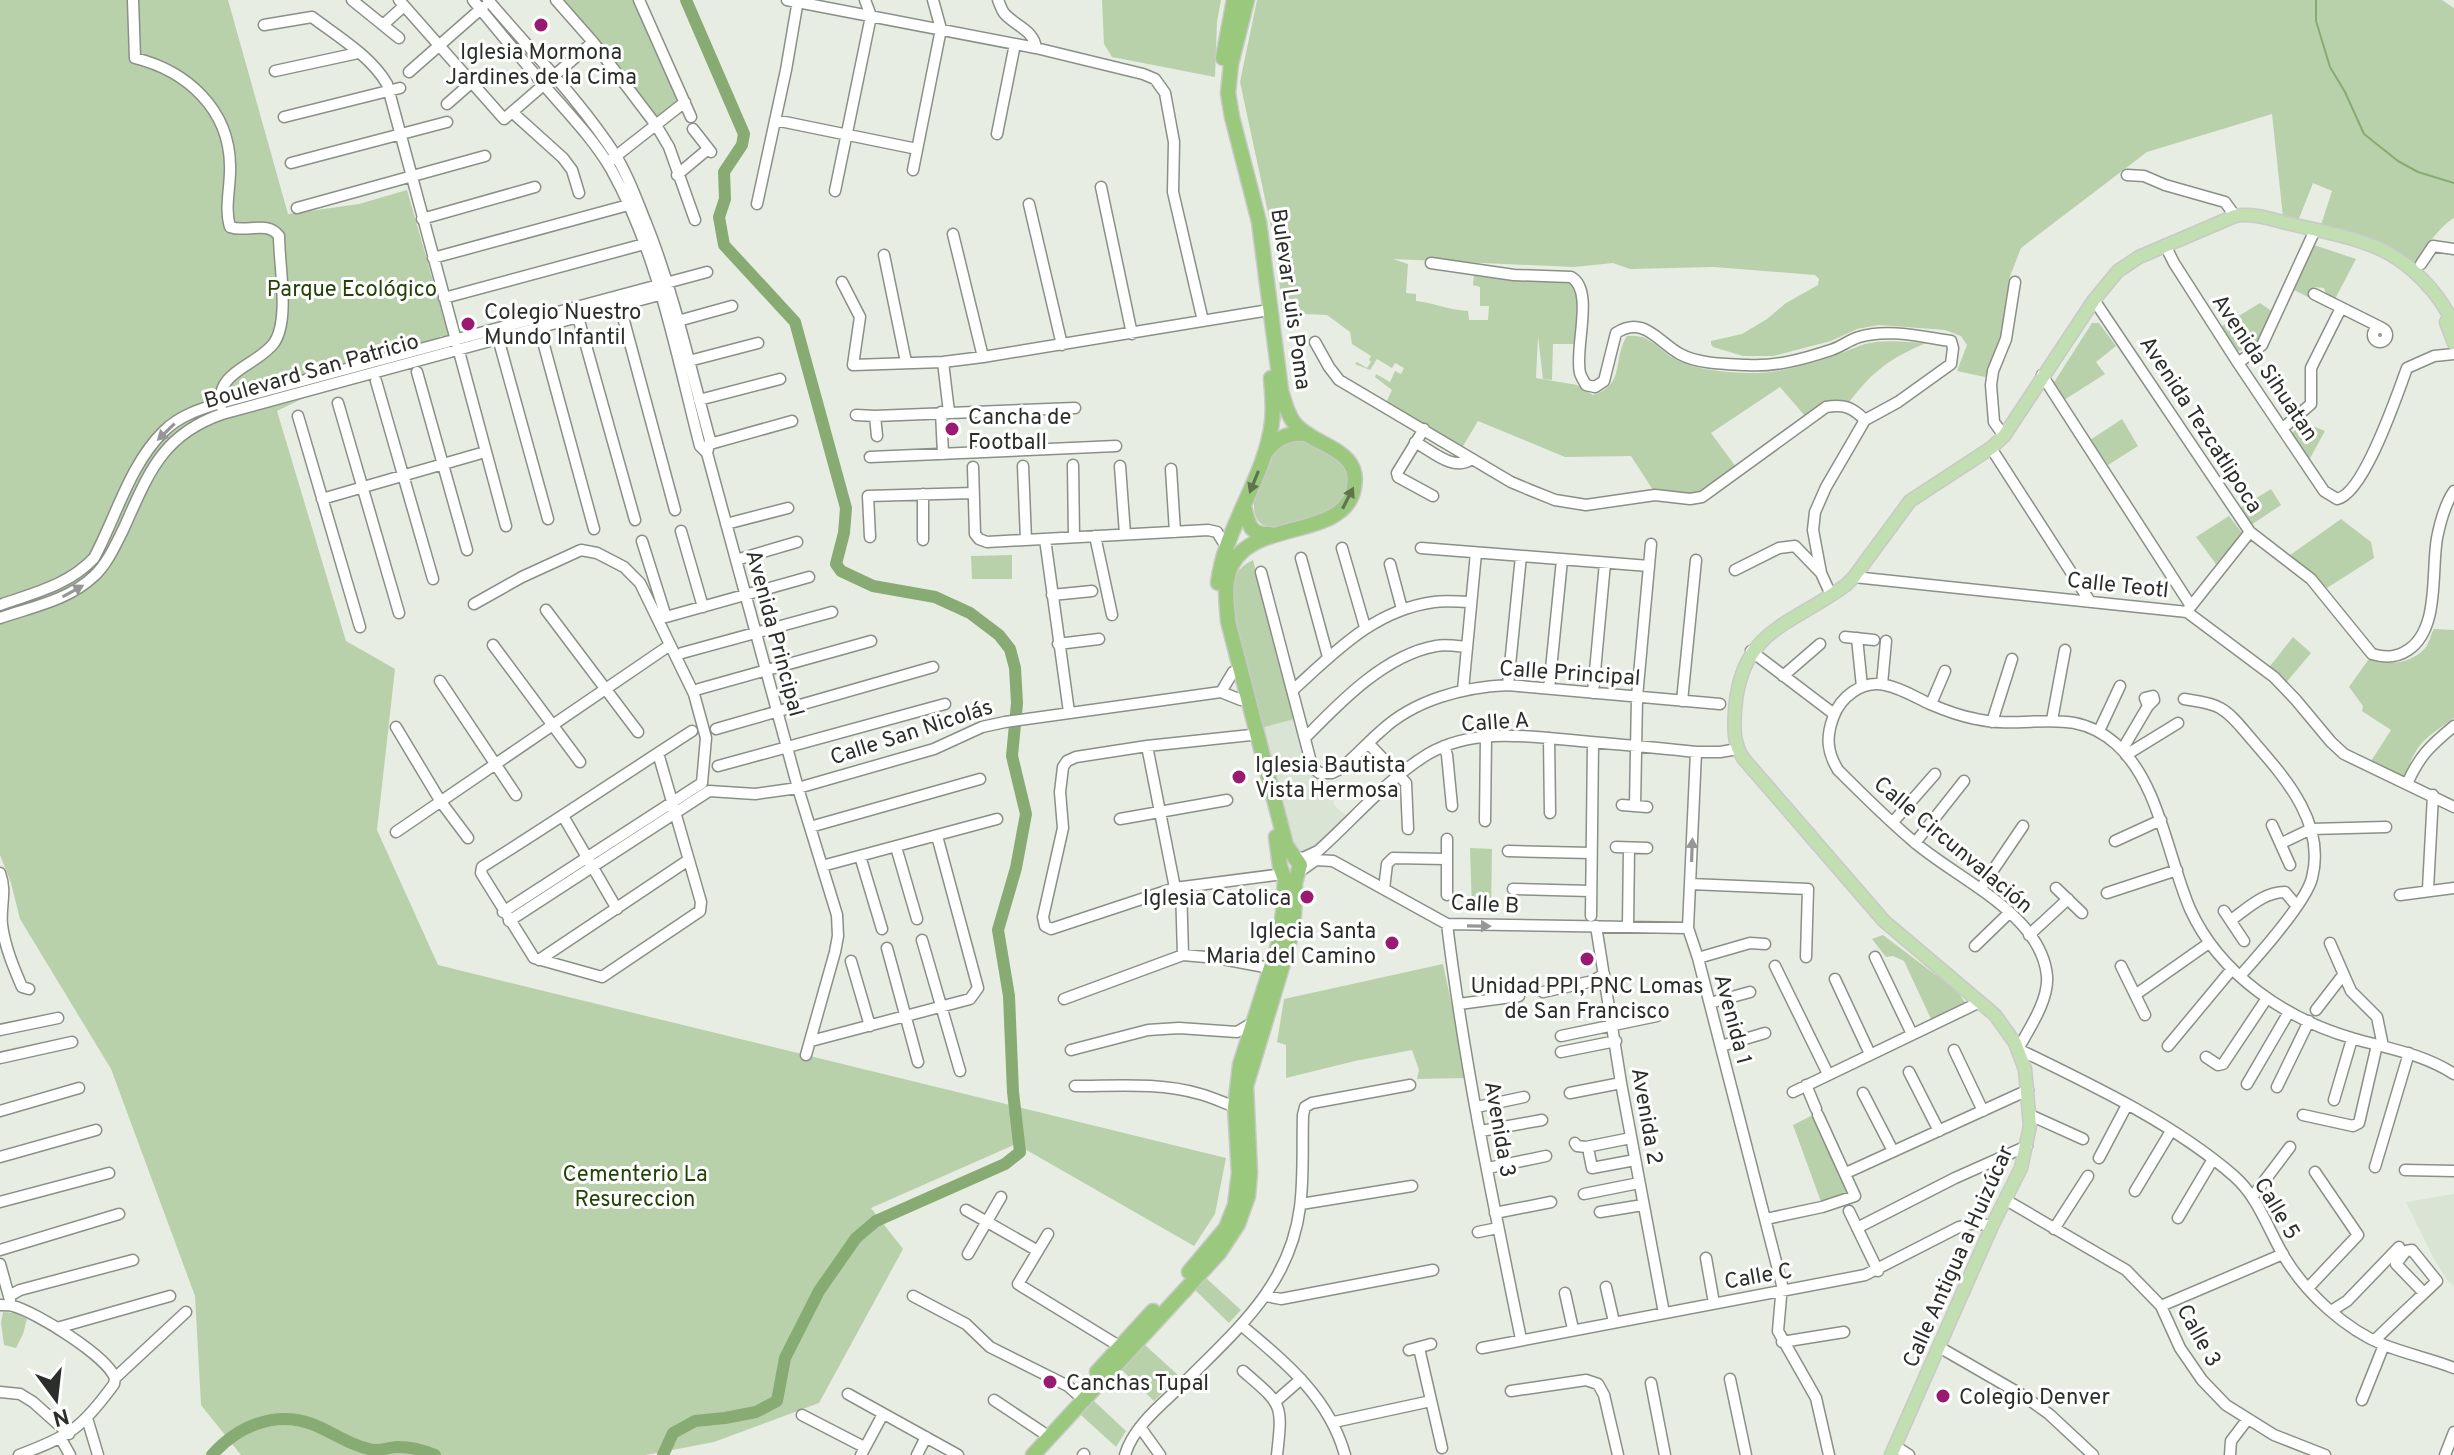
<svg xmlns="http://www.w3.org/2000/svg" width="2454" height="1455" font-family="Overpass,sans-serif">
	<rect width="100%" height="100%" fill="#e7ede3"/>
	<!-- built -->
	<path fill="#d9e4d4" d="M1295,719L1306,766L1317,778L1333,782L1334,805L1348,818L1316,847L1299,856L1290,847L1261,728Z
		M2454,1194V1286L2447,1280L2434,1259L2406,1202Z"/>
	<!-- green -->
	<path fill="#b8d1aa" d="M0,0H228L288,214L359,204L407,190L449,337L440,336L441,339L406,348L277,411L346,641L395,669L377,830L438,965L1226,1158L1215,1214L1194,1246L1016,1144L871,1208L903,1249L819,1403L714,1442L646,1455H241L201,1405L195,1296L111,1069L20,919L11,883L0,855Z
		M561,0H635L678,100L655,120Z
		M1102,0H1221L1217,22L1215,77L1112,57L1104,44Z
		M1257,0H2442L2454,8V218C2436,229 2425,250 2413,267L2321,225L2332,191L2313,183L2298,221L2283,217L2272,114L2147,152L2021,248L2009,279L2001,336L1985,377L1957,371L1967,345L1961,336L1945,330L1879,325L1857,329L1831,341L1773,356H1743L1713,347L1711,344V341L1742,334L1767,319L1786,303L1818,285L1819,279L1815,275L1714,267L1630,269L1613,263L1574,267L1393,259L1408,264L1406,293L1416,294V301C1435,303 1448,310 1468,311L1469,320H1488L1489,306H1480V287L1473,285L1474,274L1573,280L1580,288L1579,319L1576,320L1579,330L1577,344H1553L1552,380L1543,379L1538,336L1536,378L1577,385L1593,395C1626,385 1612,359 1627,336C1650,333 1657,349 1675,359C1696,370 1723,372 1746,373C1775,374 1809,365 1836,355C1846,352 1855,347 1865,344C1884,339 1906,342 1926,343C1889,359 1874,370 1849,402H1826L1805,416L1780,387L1711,433L1736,467L1703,495L1653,490L1631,456L1565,457L1478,421L1460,451L1384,407L1392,390L1375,377L1376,374L1390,382L1395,371L1401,374L1404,368L1395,363L1392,368L1377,359L1370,370L1355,364L1357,362L1367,368L1371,362L1369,360L1371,356L1352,344L1350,332L1327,315L1282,313L1277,255L1240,82Z
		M2314,245L2356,259L2335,299L2327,297L2324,288L2314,287L2310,298L2292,289L2310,247Z
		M2260,303L2273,312C2264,331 2258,352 2234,351L2219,328Z
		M2092,323H2099L2116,346L2096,362L2105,374L2064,400L2051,387Z
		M2122,419L2138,446L2108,465L2090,440Z
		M2303,422L2325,431L2308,462L2291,434Z
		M1294,440C1311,442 1342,455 1348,472C1350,478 1349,485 1349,491C1344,497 1338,506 1332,511C1325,515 1315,517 1307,520C1285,527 1252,538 1254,502L1277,445Z
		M2271,489L2281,505L2248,527L2237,510Z
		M2229,516L2243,534L2216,564L2196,537Z
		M2341,519L2371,542L2374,558L2327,588L2286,558Z
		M1012,555V579H972L971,556Z
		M1253,560L1295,719L1261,728C1251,692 1224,616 1233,582C1236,571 1244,564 1253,560Z
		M2434,629L2454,630V718C2426,738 2415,743 2405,778L2371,761L2391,730L2362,711L2363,706L2349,687L2371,656C2387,668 2413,663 2426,647C2429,643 2431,634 2434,629Z
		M2293,637L2311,653L2285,684L2267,670Z
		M1470,848L1492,849L1491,912L1472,911Z
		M1883,935L1957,991L1967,1005L1932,1021L1904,961L1893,956L1886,957L1872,939Z
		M1443,964L1467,1078L1417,1079L1419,1070L1412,1050L1355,1061L1286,1078V1045L1277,1042L1284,999Z
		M1815,1114L1857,1198L1827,1211L1820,1199L1793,1125Z
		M1206,1278L1241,1310L1229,1323L1195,1290Z
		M3,1312L17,1313L27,1319L23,1334L16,1348L4,1345L1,1323Z
		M1145,1345L1179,1376L1154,1401L1122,1370Z
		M1094,1401L1126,1431L1116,1447L1081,1415Z"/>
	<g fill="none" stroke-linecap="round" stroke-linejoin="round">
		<!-- stream -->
		<path stroke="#88ab73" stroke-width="2" d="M2316,0V21L2330,67L2345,92L2364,134L2398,161L2418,172L2454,183"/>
		<!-- river -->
		<path stroke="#88ab73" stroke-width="12" d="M212,1455C237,1427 274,1410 312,1424C331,1431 354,1448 375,1450C383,1451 391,1446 399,1447C411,1447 425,1451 435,1455
			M663,1455L673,1433L695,1421L725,1418L756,1412L777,1401L785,1358L819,1291L856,1238L876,1221L1005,1164L1020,1152L1013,1092L1009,996L998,930L1016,868L1026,814L1012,756L1017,703L1015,668L1010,649L999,635L970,613L935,597L873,586L841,571L836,564L844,533L846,508L795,322L724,245L719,217L725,199L724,172L742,145L744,134L686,0"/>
		<defs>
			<path id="minor" d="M133,0L135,58C187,71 229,109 230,165C231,186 224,207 230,227C247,233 267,220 279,236C279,265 290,320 274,343C257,366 215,371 221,406
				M352,0L399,38
				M399,0L504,119L593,42
				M473,0C496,28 519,56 543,84C566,111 593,138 611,169C658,253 676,353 700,446L707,453L798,788L837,915L838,936L835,952L806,1055
				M488,0C531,51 580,100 616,156C629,177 637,201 646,223C674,293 690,367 710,440L707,453
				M556,0L593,42L656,125L669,147L695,220
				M639,0L691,117
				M787,0L1036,48L1143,74L1155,79L1165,93L1174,142L1173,192L1203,321
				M998,0C1000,4 1001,9 1004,13C1015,26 1034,30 1036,48
				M384,24L404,6
				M264,25L312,17C337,36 371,56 387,84L506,526
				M275,71L358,53
				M409,72L483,7
				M447,104L471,83
				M512,112L563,158L572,170L579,193
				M284,117L400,88
				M775,120L917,149
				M693,129L711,152
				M997,134L1015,44
				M611,160L685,102
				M291,163L447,122
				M913,170L941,29L933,0
				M677,175L708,149
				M2127,175L2144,176L2165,185L2225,202L2235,216
				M1101,187L1132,334
				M835,191L871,16L865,0
				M757,204L786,70L798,0
				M1029,204L1062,345
				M297,208L485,156
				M422,219L535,187
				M953,234L983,357
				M2165,245L2174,263L2238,363L2324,491L2337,499C2364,494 2397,395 2407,368L2434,356L2454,354
				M884,255L906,362
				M433,258L632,204
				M1431,263L1514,275L1571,277C1595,290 1574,348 1580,373C1581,377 1584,381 1586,385L1595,387L1604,381L1616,333C1644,315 1658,342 1680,354C1698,364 1726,364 1747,365C1775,367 1804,359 1831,350C1841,347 1849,340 1859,337C1888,328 1922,337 1951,341L1953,348L1951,364L1898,402L1865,420L1826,487L1815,512L1813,530L1821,573
				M2421,264L2433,246L2454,249
				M842,282L860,317L853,365L943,362L983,357L1263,311
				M2314,294L2382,328
				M444,298L648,243
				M2094,300L2250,532L2311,579L2372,654C2385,658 2396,658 2408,650C2440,629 2431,572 2437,538C2440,523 2445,504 2454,491
				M620,306L675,510
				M578,317L635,520
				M678,321L732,306
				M539,327L594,529
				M2373 335a7 7 0 1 1 14 0a7 7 0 1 1-14 0Z
				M498,338L548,519
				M1315,342L1329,367L1339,380L1511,482L1530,490L1555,500L1586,505L1655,495L1690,499L1702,497L1826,407C1844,404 1852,407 1865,420
				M689,361L758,343
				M943,362L949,412
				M2238,363L2262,345L2315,230
				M417,372L467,550
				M2042,375L2191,606
				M376,381L433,579
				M699,400L780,379
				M338,403L399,613
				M941,412L943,454
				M856,415L875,416L1075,408
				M298,416L360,627
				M875,416L877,436
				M2283,428L2311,404V368L2341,308
				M1424,429L1397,473L1398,477L1433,496
				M2004,436L1994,422L1991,385L1993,371L2006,339L2015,282
				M1415,442C1432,451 1453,472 1472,459
				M710,444L792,421
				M1991,448L2089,600
				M870,457L1116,446
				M1073,465L1074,537
				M1023,466L1026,540
				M1120,466L1125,534
				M973,467L975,534L979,539L987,542L1208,530L1217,532L1227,548
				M1171,469L1175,532
				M322,499L485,452
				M726,524L788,508
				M681,531L703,607
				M1095,536L1112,615
				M870,537L868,496L973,493
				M1045,539L1069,712
				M923,540V494
				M642,541L666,617L809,577
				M1342,548L1365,627
				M1421,548L1649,566
				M1301,558L1328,657
				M736,560L797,542
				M1390,564L1402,609
				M1735,570L1779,548L1795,546L1821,573L1831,595
				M1261,572L1312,766L1319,773H1332L1340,769C1355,757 1367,743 1381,731C1414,700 1463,687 1508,685L1720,704
				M1854,577L2187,612L2274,677L2296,700L2331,742L2344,754L2454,807
				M1052,595L1092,591
				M474,604L522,577L581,550L597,553L624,567L640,583L694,694L706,738L702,783
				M0,605C34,593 69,585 94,558C116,517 130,464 164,431C179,416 200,409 220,403L707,272
				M546,610L638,732
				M2188,610L2250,532
				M0,618C32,607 69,600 94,576C107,564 115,546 123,530C148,475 161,435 222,414L670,292
				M1845,637L1874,640
				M1857,638L1862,687
				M1058,644L1099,639
				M493,645L580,762
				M1751,651L1834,714
				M682,653L832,612
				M1783,676L1820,644
				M440,681L516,795
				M1882,684L1886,641
				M1508,685L1521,556
				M699,689L871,641
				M1549,689L1562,560
				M1293,690C1335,652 1374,610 1434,602C1446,600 1459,602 1471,602
				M1463,690L1476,553
				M1221,692L1233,672
				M1593,693L1605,563
				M2184,699C2195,701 2210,702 2220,708C2233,715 2244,731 2254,742C2286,779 2326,824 2312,878C2306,902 2258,956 2240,976
				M1682,701L1696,560
				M1931,704L1945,671
				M2052,720L2065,650
				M1992,722L2012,659
				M396,727L441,802L468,838
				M716,729L933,667
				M2099,731L2120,686
				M1251,735L1147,746L1076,757L1067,761L1063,767L1060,792L1063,828L1043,917L1045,926L1051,929L1175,888L1283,874
				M1305,738C1340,702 1385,655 1436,646C1445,644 1457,646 1467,647
				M1549,738L1550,813
				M1369,744L1406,783L1408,829
				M1147,746L1175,888
				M1444,746L1447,755L1452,806
				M2122,750L2148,706L2145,698L2153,696L2154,700L2148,706
				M1696,752L1688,928L1698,958L1782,1285L1778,1331L1816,1398L1829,1455
				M658,753L701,902L700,911L602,977L534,958L481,873L482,867C553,823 622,776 692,731
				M2126,755L2178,723
				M718,766L945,704
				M2407,784C2419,756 2431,745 2454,726
				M1622,805L1647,807
				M1635,806L1637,697L1651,544
				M563,816L617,909
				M1120,819L1227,800
				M1485,821L1486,737
				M1893,822L1935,774
				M2272,825L2290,865
				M810,827L980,779
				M396,832L670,645
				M1447,839V895
				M2115,841L2161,820
				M1915,843L1964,781
				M2282,843L2311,829L2386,827
				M896,847L917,919
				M1616,847L1647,848
				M1508,851L1591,853
				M860,856L882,929
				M1296,857L1303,858L1318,851C1354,819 1387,779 1428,754C1477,725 1539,738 1591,742C1626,745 1661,748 1696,752H1720L1738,749
				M822,866L997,819
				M1299,872L1316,860L1333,861L1447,924L1688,928
				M0,873C7,891 0,907 2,925C5,947 13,966 22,987L29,989
				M1690,884L1808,889L1806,957
				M1181,887L1183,955
				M1981,888L2023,826
				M2056,888L2082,913
				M1384,889L1387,864L1393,858L1446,859
				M1513,889L1590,891
				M2428,889L2433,795
				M2107,893L2177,870
				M2400,895L2454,888
				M2224,911L2244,941
				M503,912L702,783
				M1591,916L1593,743
				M2231,920C2248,908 2264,892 2285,892L2296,905
				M509,921L709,791L755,794L798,788L934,749L982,727L1005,722L1221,692L1241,700
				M1447,924C1464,1063 1493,1202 1521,1339
				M1596,926L1621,1083L1664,1313
				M1628,926L1629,848
				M2029,935L2068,899
				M922,940L960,1071
				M2330,943L2351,991L2377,1017L2383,1046
				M1975,946L2009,913
				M887,948L918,1062
				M1875,957L1912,1034
				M1698,958L1750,943L1765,944
				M539,960L687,861
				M851,961L870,1026
				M1775,966L1828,1074
				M2121,966L2145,1015
				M1835,979L1870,1054
				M1543,992L1593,981L1604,974
				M2135,995L2209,943
				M1064,999L1183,955L1217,958L1270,968
				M1710,1003L1750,992
				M1459,1004L1519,996
				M2316,1010L2343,975
				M0,1030L58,1018
				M1561,1036L1657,1016
				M811,1041L970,999L978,988L937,836
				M1721,1046L1765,1033
				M2168,1046L2232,969
				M1071,1050L1148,1030L1179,1028L1237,1032L1252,1023
				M1954,1050L1983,1111
				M1561,1052L1616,1041
				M2206,1057L2218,1065L2223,1064L2267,998
				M0,1058L72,1042
				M1909,1072L1939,1131
				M2454,1074C2423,1054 2390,1049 2355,1039C2287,1020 2220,975 2190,909C2168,858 2159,782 2116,744C2071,704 2028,731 1976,719C1960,716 1944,710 1930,704C1915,697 1901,688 1885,685C1862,680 1840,697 1833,718C1826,737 1827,752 1838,770C1862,794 1887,819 1913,841C1955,878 2041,913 2047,976C2049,1000 2029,1029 2018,1049C2090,1084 2173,1123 2234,1176C2259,1198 2268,1230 2285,1258C2307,1294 2345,1329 2384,1345C2407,1354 2431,1359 2454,1368
				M2247,1084L2289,1012
				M1806,1085L1816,1109
				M1075,1086C1116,1086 1160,1082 1200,1094C1212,1097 1224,1103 1235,1107
				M2277,1087L2309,1021
				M1793,1092L1980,1002
				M1570,1093L1621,1083
				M1863,1093L1893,1151
				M2334,1100L2352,1039
				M1477,1107L1524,1097
				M0,1111L79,1088
				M2030,1115L2083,1139
				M2303,1115L2353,1126L2359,1123L2377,1045
				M1481,1131L1542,1120
				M1575,1143L1577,1146L1586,1147L1631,1138
				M1589,1153L1592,1168L1635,1160
				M0,1157L96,1130
				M2099,1158L2127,1105
				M2375,1167L2409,1053
				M1488,1168L1546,1156
				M2405,1170L2454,1171
				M1846,1173L2028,1090
				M2135,1191L2171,1131
				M1584,1194L1639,1183
				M2253,1196L2290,1147
				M2006,1200L2126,1270L2161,1306L2180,1348L2202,1380L2226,1405L2274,1435L2325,1455
				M0,1202L109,1173
				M1301,1204L1412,1186
				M966,1210L1038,1251
				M1849,1211L1878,1271
				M1600,1212L1643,1205
				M1495,1213L1551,1202
				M2178,1218L2213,1159
				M1766,1219L1822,1207L1855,1196L1818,1115
				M1857,1228L1955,1178L2027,1146
				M2054,1229L2088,1176
				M1478,1232L1498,1228
				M1048,1234L1018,1284L1119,1346
				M0,1250L119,1214
				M968,1254L1001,1197
				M1706,1258L1714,1303
				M0,1264L10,1300
				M1606,1287L1614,1322
				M2308,1288L2358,1235L2315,1172
				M1565,1293L1573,1329
				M9,1296L20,1290L133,1260
				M913,1296L966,1324L990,1347L1068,1386L1077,1394
				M1266,1296L1281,1299L1433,1270
				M0,1305C2,1305 11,1305 13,1306C36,1312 107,1356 115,1378
				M2161,1306L2283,1254
				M2331,1311L2347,1301L2399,1247
				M1241,1325C1285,1362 1329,1397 1345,1455
				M57,1328L170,1296
				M2375,1340C2395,1320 2416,1301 2437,1281L2412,1250L2406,1251L2396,1264L2424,1293
				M1782,1342L1844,1332
				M1939,1347L2024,1396L2049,1414L2093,1455
				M1419,1348L1442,1448
				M1482,1348L1865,1275L1959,1227L1975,1223L1992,1226
				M1409,1350L1431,1344
				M1243,1371C1282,1405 1283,1402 1277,1455
				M1730,1379L1746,1455
				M1651,1383L1665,1455
				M1511,1391L1586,1380L1598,1384L1604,1395L1618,1455
				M0,1392L20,1394L33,1402L69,1434
				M848,1394L958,1455
				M994,1400L1042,1432
				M2362,1400L2384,1345
				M1276,1401L1301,1379
				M802,1415L864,1447
				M87,1418L98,1455
				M1334,1422L1431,1401
				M1140,1427L1160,1455
				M61,1439L70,1455
				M1895,1446L1909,1455
				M19,1455C70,1436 82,1428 114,1384L115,1378L186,1312
				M861,1455L883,1414
				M917,1455L926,1437
				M1083,1455L1084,1454
				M1125,1455C1133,1427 1161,1405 1182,1385C1235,1331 1290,1287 1300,1207C1304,1177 1302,1145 1303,1115L1305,1107L1312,1103L1410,1085
				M2230,1455L2231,1441L2247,1420
				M2445,1455L2454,1432"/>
			<path id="major" d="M2446,322L2454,343
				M1891,1455L1992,1226L2021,1168L2030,1126L2025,1069L2015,1043L1995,1015L1884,921L1743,758C1733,742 1734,728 1735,710C1741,629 1790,626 1846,585L1854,577L1910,501L1991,448L2004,436L2094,300L2118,271L2139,257L2235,216C2254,212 2276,221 2295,225C2322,231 2352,237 2378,248C2410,262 2441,294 2454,326"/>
			<path id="highway" d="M1223,58L1234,0
				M1266,452C1276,438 1289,432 1306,434
				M1244,507C1249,524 1249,535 1270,534
				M1218,583C1225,526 1265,479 1272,422C1274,407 1272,392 1271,378
				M1189,1272L1226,1228L1235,1205L1239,1173L1235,1107L1240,1065L1279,942L1283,913L1285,880L1280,866L1276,837
				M1097,1372L1153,1311
				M1033,1455L1219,1253L1238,1224L1248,1196L1250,1173L1246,1086L1289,944L1294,914L1295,883L1300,865L1286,845L1228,621C1227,605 1224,587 1229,572C1245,518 1339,541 1353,492C1365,448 1315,448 1295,424C1287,414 1284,401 1281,390L1259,222L1232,117L1228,93L1231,64L1247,0"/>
		</defs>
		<!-- minor casing -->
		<use href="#minor" stroke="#8a9087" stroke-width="13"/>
		<!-- major casing -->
		<use href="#major" stroke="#c8c9c8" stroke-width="15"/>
		<!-- highway casing -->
		<use href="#highway" stroke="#c8c9c8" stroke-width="17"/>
		<!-- minor -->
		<use href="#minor" stroke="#fff" stroke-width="10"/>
		<!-- major -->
		<use href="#major" stroke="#c2dfb1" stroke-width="12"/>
		<!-- highway -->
		<use href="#highway" stroke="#9ac97d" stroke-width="14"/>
	</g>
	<!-- one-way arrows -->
	<defs><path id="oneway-solid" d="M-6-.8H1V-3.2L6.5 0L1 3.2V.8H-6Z" transform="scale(2)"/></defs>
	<g fill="#969694">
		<use href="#oneway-solid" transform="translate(166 432) rotate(136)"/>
		<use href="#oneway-solid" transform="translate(73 591) rotate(-29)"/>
		<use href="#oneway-solid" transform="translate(1692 850) rotate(-88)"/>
		<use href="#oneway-solid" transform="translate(1479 926) rotate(1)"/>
	</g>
	<g fill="#5e744f">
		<use href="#oneway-solid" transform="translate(1254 482) rotate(112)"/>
		<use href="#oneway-solid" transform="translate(1348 498) rotate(-63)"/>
	</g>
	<!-- markers -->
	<g fill="#981a71" stroke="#fff" stroke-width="3">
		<circle cx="541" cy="25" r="8"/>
		<circle cx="468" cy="324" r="8"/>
		<circle cx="952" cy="429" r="8"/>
		<circle cx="1239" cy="777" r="8"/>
		<circle cx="1307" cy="897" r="8"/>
		<circle cx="1392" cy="943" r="8"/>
		<circle cx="1587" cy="959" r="8"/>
		<circle cx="1050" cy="1382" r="8"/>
		<circle cx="1943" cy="1396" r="8"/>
	</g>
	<g text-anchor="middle" stroke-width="6" stroke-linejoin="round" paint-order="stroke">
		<!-- poi labels -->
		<g font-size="22" fill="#2c2e2a" stroke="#fff" text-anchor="start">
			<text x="541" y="59" text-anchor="middle">Iglesia Mormona<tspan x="541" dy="25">Jardines de la Cima</tspan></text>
			<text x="484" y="319">Colegio Nuestro<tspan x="484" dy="25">Mundo Infantil</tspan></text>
			<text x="968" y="424">Cancha de<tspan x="968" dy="25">Football</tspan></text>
			<text x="1255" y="772">Iglesia Bautista<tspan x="1255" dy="25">Vista Hermosa</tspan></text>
			<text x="1291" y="905" text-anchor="end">Iglesia Catolica</text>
			<text x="1376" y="938" text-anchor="end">Iglecia Santa<tspan x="1376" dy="25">Maria del Camino</tspan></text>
			<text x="1587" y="993" text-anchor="middle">Unidad PPI, PNC Lomas<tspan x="1587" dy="25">de San Francisco</tspan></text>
			<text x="1066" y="1390">Canchas Tupal</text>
			<text x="1959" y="1404">Colegio Denver</text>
		</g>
		<!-- park labels -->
		<g font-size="22" fill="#234306" stroke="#fff">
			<text x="352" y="296">Parque Ecológico</text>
			<text x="635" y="1181">Cementerio La<tspan x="635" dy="25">Resureccion</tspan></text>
		</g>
		<!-- street labels -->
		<g font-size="22" fill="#2c2e2a" stroke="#fff">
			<text transform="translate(1292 299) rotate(82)" y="8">Bulevar Luis Poma</text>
			<text transform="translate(2266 367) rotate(56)" y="8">Avenida Sihuatan</text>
			<text transform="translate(311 370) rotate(-16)" y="8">Boulevard San Patricio</text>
			<text transform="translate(2202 424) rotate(57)" y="8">Avenida Tezcatlipoca</text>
			<text transform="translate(2118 584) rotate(6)" y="8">Calle Teotl</text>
			<text transform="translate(776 633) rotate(75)" y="8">Avenida Principal</text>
			<text transform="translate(1570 672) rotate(4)" y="8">Calle Principal</text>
			<text transform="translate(1495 721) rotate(-4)" y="8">Calle A</text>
			<text transform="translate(911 731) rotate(-18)" y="8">Calle San Nicolás</text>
			<text transform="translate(1954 844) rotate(40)" y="8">Calle Circunvalación</text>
			<text transform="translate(1485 903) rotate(3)" y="8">Calle B</text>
			<text transform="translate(1734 1019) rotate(75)" y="8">Avenida 1</text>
			<text transform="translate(1648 1116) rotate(80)" y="8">Avenida 2</text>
			<text transform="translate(1501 1129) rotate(80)" y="8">Avenida 3</text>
			<text transform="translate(2278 1208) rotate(59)" y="8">Calle 5</text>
			<text transform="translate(1957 1256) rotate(-66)" y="8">Calle Antigua a Huizúcar</text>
			<text transform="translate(1758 1275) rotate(-10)" y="8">Calle C</text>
			<text transform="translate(2200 1335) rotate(61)" y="8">Calle 3</text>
		</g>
	</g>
	<!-- north arrow -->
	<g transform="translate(56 1399) rotate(165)" stroke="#ffffff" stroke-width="6" paint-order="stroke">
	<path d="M0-6L14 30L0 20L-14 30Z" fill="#2c2e2a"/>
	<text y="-12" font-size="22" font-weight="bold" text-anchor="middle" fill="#2c2e2a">N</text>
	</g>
</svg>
